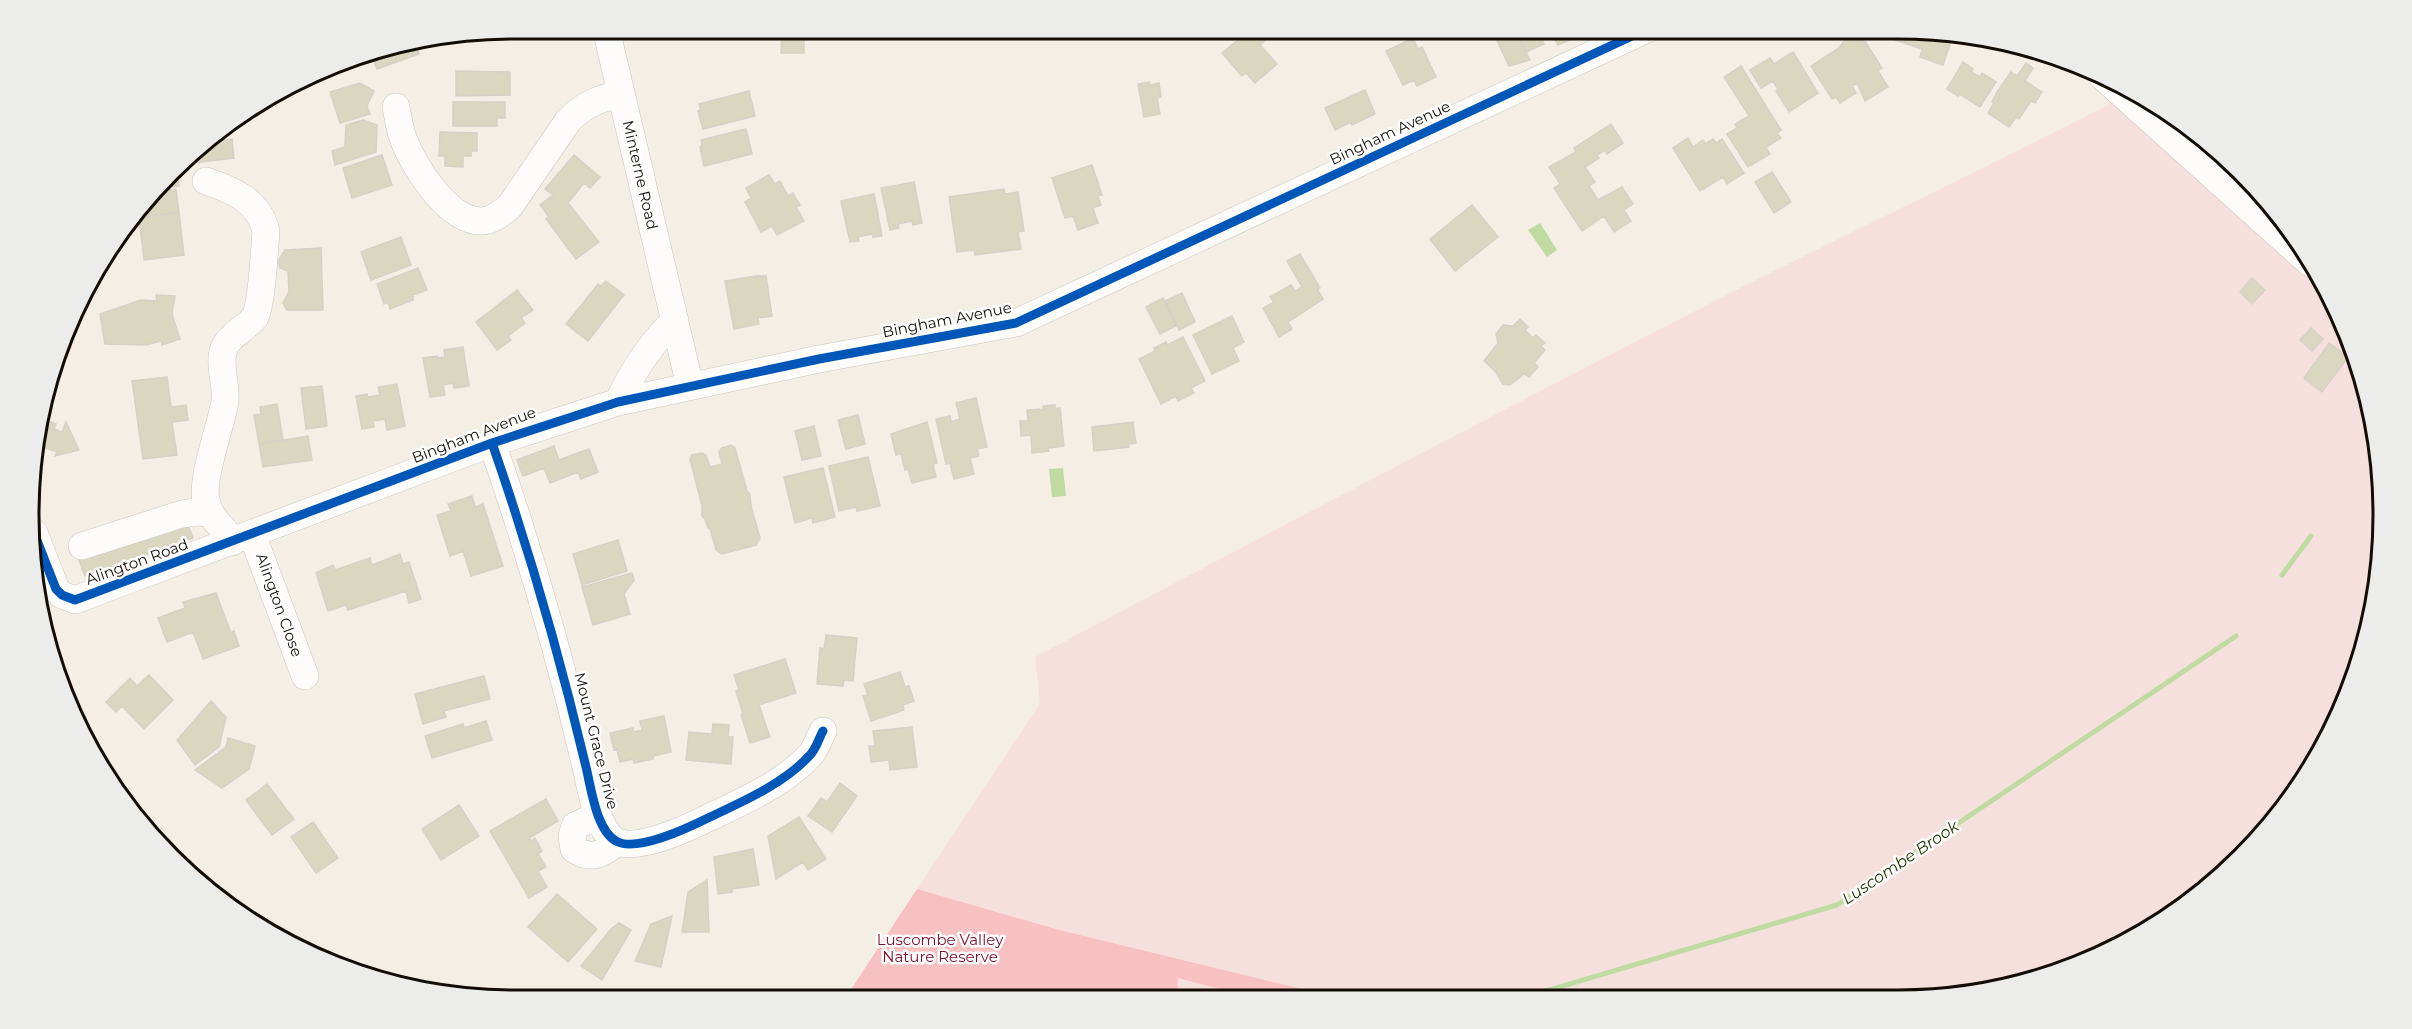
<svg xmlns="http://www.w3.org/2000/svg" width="2412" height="1029" font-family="Montserrat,sans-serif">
	<rect width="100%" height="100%" fill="#f5eee5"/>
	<!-- green -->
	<path fill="#f6e0dd" d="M2124,86L2141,94L2218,149L2283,219L2334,300L2367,389L2382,483L2379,578L2358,671L2301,785L2194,900L2084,963L1961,996L812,1000L848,994L1040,703L1035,657C1271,532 1507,407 1744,286C1865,225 1988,167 2108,105Z"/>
	<!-- forest -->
	<path fill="#f8c1c1" d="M917,889L1059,930L1339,998H1254L1178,978L1177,999L812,1000L848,994Z"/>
	<!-- water -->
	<path fill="#bfdba2" d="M1540,223L1557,250L1547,257L1528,230Z
		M1063,468L1066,496L1052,497L1049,469Z"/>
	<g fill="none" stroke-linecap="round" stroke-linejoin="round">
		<!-- stream -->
		<path stroke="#bfdba2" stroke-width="5" d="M2282,575L2311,536
			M1522,998L1837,905L2236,636"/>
	</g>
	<!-- building -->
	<path fill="#dbd6c0" stroke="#d5d1c7" stroke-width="1.5" d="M782,29H804V53H781Z
		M1251,29L1277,30L1260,45L1277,64L1255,83L1246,73L1242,76L1222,53Z
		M1376,29H1400L1380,38Z
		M1505,29H1519L1523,37L1520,39L1530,60L1509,66L1494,34Z
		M1549,29H1564L1570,40L1558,45Z
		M1878,29H1898L1952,38L1943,65L1920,57L1922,49L1877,34Z
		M1538,31L1544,44L1526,52L1520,39Z
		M1851,31L1858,36L1861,35L1882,68L1878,71L1888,87L1865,101L1857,83L1852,86L1856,93L1840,103L1836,97L1832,99L1811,66L1839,48Z
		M1413,38L1418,49L1422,47L1436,77L1417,86L1414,80L1403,85L1386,51Z
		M416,45L419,54L377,69L370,52Z
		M1793,52L1818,93L1789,112L1776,91L1778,89L1773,81L1761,88L1750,70L1770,58L1774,64Z
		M1963,62L1973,69L1971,72L1980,77L1982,73L1996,82L1980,107L1960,94L1958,96L1947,89Z
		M2026,63L2033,68L2025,81L2042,92L2035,103L2031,101L2019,119L2016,117L2009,127L1988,113L1994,103L1992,102L1997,92L2011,72L2017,76Z
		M1741,66L1781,130L1777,133L1781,138L1766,147L1770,154L1748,167L1727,134L1737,128L1735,124L1749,116L1724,77Z
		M456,71L510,72V95L456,96Z
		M1149,82L1150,85L1159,83L1161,97L1157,98L1160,114L1144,117L1138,84Z
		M360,83L374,91L367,106L370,114L340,123L330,92Z
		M1365,90L1375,114L1352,125L1351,122L1335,130L1325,108Z
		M749,91L755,116L703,129L698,111L701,110L699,104Z
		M453,102H505V118H497V126H453Z
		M363,120L377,125L376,152L335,165L332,151L345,147L346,125Z
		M1611,124L1623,143L1607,154L1605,150L1597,155L1599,158L1585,167L1595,182L1589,186L1598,200L1622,187L1633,204L1624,210L1631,221L1614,232L1604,216L1582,231L1554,188L1560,184L1549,167L1576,152L1574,148Z
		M746,129L752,154L704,166L700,147L702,146L701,140Z
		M440,132L477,133V151H471V156H463V167L445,166V156H439Z
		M1688,138L1693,147L1703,140L1705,144L1713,139L1716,143L1722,139L1744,173L1727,184L1723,177L1700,191L1673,148Z
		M232,139L234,158L183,164L184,168L178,176L179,186L162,188L194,149L203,143Z
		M382,155L392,185L352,198L343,168Z
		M574,155L600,177L590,188L584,183L568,203L599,242L576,259L546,219L549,217L540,205L553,195L545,189Z
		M1092,165L1102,195L1098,196L1101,205L1093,208L1098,223L1078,230L1073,216L1065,218L1052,178Z
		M1772,172L1791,202L1774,213L1755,182Z
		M769,175L775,184L780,181L788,196L793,193L800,205L796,207L804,221L777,235L772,226L761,232L745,202L751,198L746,188Z
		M914,182L922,223L913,225L912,221L898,224L899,228L890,230L881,188Z
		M176,189L179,212L139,218L160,191Z
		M1004,189L1005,194L1018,192L1024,231L1018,232L1021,249L975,255L974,250L957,252L949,197Z
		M874,194L882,236L873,237L872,234L858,237L859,241L850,242L841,201Z
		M1472,205L1498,237L1455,271L1430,239Z
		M179,212L184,255L144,260L139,218Z
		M401,237L411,265L371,280L361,252Z
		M321,248L323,310H287L283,303L289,292L288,271L280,268L278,261L285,250Z
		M1300,254L1320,288L1318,290L1323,299L1288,322L1292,329L1279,337L1263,308L1274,302L1270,297L1291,285L1295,291L1302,287L1287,261Z
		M418,268L427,290L413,295V300L390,309L388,302L384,304L377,284Z
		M756,276H766L772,316L758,318L759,324L734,329L725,281Z
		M2252,278L2265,290L2252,304L2240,292Z
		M606,281L624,295L588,341L566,324L598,284L601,286Z
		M517,290L533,310L521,318L525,323L508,336L511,340L497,350L476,322Z
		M1182,293L1195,322L1179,330L1165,301Z
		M156,295L175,296L172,314L180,339L162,345L161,341L146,345L105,344L100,314L141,300L157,301Z
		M1163,298L1176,326L1160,334L1146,307Z
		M1232,316L1244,342L1233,348L1239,361L1212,374L1193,335Z
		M1520,319L1528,327L1525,330L1533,338L1536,335L1545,343L1541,346L1545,350L1534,363L1538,367L1529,377L1524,374L1510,385L1503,384L1495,371L1484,361L1498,343L1496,334L1503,325L1513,326Z
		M2311,328L2323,339L2312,351L2300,340Z
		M1183,337L1205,381L1191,388L1194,393L1178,401L1176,396L1161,404L1139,359L1155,351L1154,348L1166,342L1167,345Z
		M2329,343L2348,357L2322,392L2304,378Z
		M463,347L469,386L454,388L453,383L443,385L445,395L430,397L423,358L437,356V358L445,357L444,350Z
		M167,377L171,407L186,405L188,420L172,422L177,455L143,459L132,381Z
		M397,384L405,426L387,430L385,419L373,421L374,427L362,429L356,396L367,394L368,397L380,395L378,387Z
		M322,386L327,426L306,429L301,388Z
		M976,398L987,447L977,449L979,456L970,458L974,474L954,479L950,463L946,464L936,419L950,416L951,422L960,419L956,403Z
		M277,404L283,440L259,444L254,415L261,414L260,407Z
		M1055,405V409L1060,408L1064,446L1048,448L1049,451L1032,453L1031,435L1021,436L1020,421H1028L1027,410L1044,409L1043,406Z
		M858,415L865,444L846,449L838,420Z
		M45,420L56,424L54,429L62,432L66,422L79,450L55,456L57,452L37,445L38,422L44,424Z
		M927,422L937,463L933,464L936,477L912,483L908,469L905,470L901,454L896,455L891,434Z
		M1133,422L1136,443L1128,444L1129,447L1094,451L1092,427Z
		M814,426L821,456L802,460L795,431Z
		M308,436L312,460L263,467L259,444Z
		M731,445L735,448L747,491L750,494L751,506L760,538L756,545L722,554L716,550L710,528H708L705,519L702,516V506L690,459L692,455L702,453L706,455L710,467L722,464L719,452L722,448Z
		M554,446L559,460L589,449L598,472L581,479L578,472L550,483L544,468L523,476L517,460Z
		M868,457L880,506L857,511L856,507L839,511L829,466Z
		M823,468L835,517L813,523L812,518L795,523L784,477Z
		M472,496L475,507L483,504L503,566L471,576L463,551L450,556L437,515L451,511L448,504Z
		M186,520L193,538L85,576L78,558Z
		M618,540L627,571L582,585L573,554Z
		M400,554L403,564L409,562L421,599L409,603L406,591L348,610L346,605L328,611L316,573L333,565L335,570L370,558L372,565Z
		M632,573L634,580L624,594L630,614L593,625L582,587Z
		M216,593L231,633L234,631L239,646L203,659L193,632L167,642L158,618L185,608L183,602Z
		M826,635L857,638L853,681L844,680L843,686L817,684L820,648L824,649Z
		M785,659L796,693L759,705L770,737L750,743L741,715L743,714L736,691L739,690L734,675Z
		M900,672L905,687L909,686L914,701L903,705L904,710L871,721L863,696L868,695L864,684Z
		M149,675L173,700L144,729L122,706L116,712L106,702L130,678L137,686Z
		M484,676L490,699L444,711L446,717L423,724L415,694Z
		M211,701L226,717L219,747L195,765L177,740Z
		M664,716L671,752L653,756V759L634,763L633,759L620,762L617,749L614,750L610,733L633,728L634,732L642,730L640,721Z
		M486,721L492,740L432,758L425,736L463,724L464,728Z
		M713,724L729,725L728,737H733L731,764L686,760L689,732L712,734Z
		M912,727L917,767L890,770L889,760L871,762L869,746H875L873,731Z
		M228,738L255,746L249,769L222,788L195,770L226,747Z
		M840,783L857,796L832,832L808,816L821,798L827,802Z
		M267,784L294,819L272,835L246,800Z
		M546,799L558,821L529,838L531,841L535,838L542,851L538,854L546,867L538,871L547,887L529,898L490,831Z
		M459,805L479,836L441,860L422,829Z
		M799,817L826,859L808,870L803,862L776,879L768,836Z
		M313,822L338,858L316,873L291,837Z
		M753,849L759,885L732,889V892L718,894L714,857Z
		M707,880L709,932H682L688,892Z
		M557,894L597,929L568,962L528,927Z
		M672,916L661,967L635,961L651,924Z
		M619,923L631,930L602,980L581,966L611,929Z"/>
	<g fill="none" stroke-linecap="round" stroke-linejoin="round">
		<defs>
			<path id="minor" d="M606,29L690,386
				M2102,76L2310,263
				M396,107C398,116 399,126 402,135C411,163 447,221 481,221C492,221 502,213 510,206L568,121C583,105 600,98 621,94
				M206,181C233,190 259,201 266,231C265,245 261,310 255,317C246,328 232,334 225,346C217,362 227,384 225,401C221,426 201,478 206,500C211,523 223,524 232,542
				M618,402C632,373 651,342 675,321
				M492,443C529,549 560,657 586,767C591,787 596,830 616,841C636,853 690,827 710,817C744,801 785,783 810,755C816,749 819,738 823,731
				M34,533L56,589L62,595L75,600L492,443L618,402L819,359L1016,323L1647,29
				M252,534L305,676
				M82,546L182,514L197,512L209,513
				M598,815L575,826L572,836L574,849C592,861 602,854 618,842"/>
		</defs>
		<!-- minor casing -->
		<use href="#minor" stroke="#ccc5bc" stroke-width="28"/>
		<!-- minor -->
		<use href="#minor" stroke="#fefcfb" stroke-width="27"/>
		<defs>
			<path id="cycleway" d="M492,443C529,549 560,657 586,767C591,787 596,830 616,841C636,853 690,827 710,817C744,801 785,783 810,755C816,749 819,738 823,731
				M34,533L56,589L62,595L75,600L492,443L618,402L819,359L1016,323L1647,29"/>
		</defs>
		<!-- cycleway casing -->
		<use href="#cycleway" stroke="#fff" stroke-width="13"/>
		<!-- cycleway -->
		<use href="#cycleway" stroke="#0057b8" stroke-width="9"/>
	</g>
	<g text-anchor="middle" stroke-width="5" stroke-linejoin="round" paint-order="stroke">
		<!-- street labels -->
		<g font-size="15" fill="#140d05" stroke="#fff">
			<text transform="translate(1390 133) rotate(-25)" y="5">Bingham Avenue</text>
			<text transform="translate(640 175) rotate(77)" y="5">Minterne Road</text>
			<text transform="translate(947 320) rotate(-11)" y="5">Bingham Avenue</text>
			<text transform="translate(474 435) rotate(-21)" y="5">Bingham Avenue</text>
			<text transform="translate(137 562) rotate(-20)" y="5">Alington Road</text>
			<text transform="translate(279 605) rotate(70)" y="5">Alington Close</text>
			<text transform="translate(596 741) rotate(76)" y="5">Mount Grace Drive</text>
		</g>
		<!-- park labels -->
		<g font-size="15" fill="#82132d" stroke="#fff">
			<text x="940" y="945">Luscombe Valley<tspan x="940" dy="17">Nature Reserve</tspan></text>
		</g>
		<!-- water labels -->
		<g font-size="16" font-style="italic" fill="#1e3700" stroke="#fff">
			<text transform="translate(1900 862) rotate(-34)" y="6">Luscombe Brook</text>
		</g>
	</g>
	<!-- crop -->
	<path d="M0 0H2412V1029H0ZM514 39H1898A475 475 0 0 1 2373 514V515A475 475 0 0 1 1898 990H514A475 475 0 0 1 39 515V514A475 475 0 0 1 514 39Z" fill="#ececeb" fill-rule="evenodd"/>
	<path fill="none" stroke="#140d05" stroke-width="3" d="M514 39H1898A475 475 0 0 1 2373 514V515A475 475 0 0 1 1898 990H514A475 475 0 0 1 39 515V514A475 475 0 0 1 514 39Z"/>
</svg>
